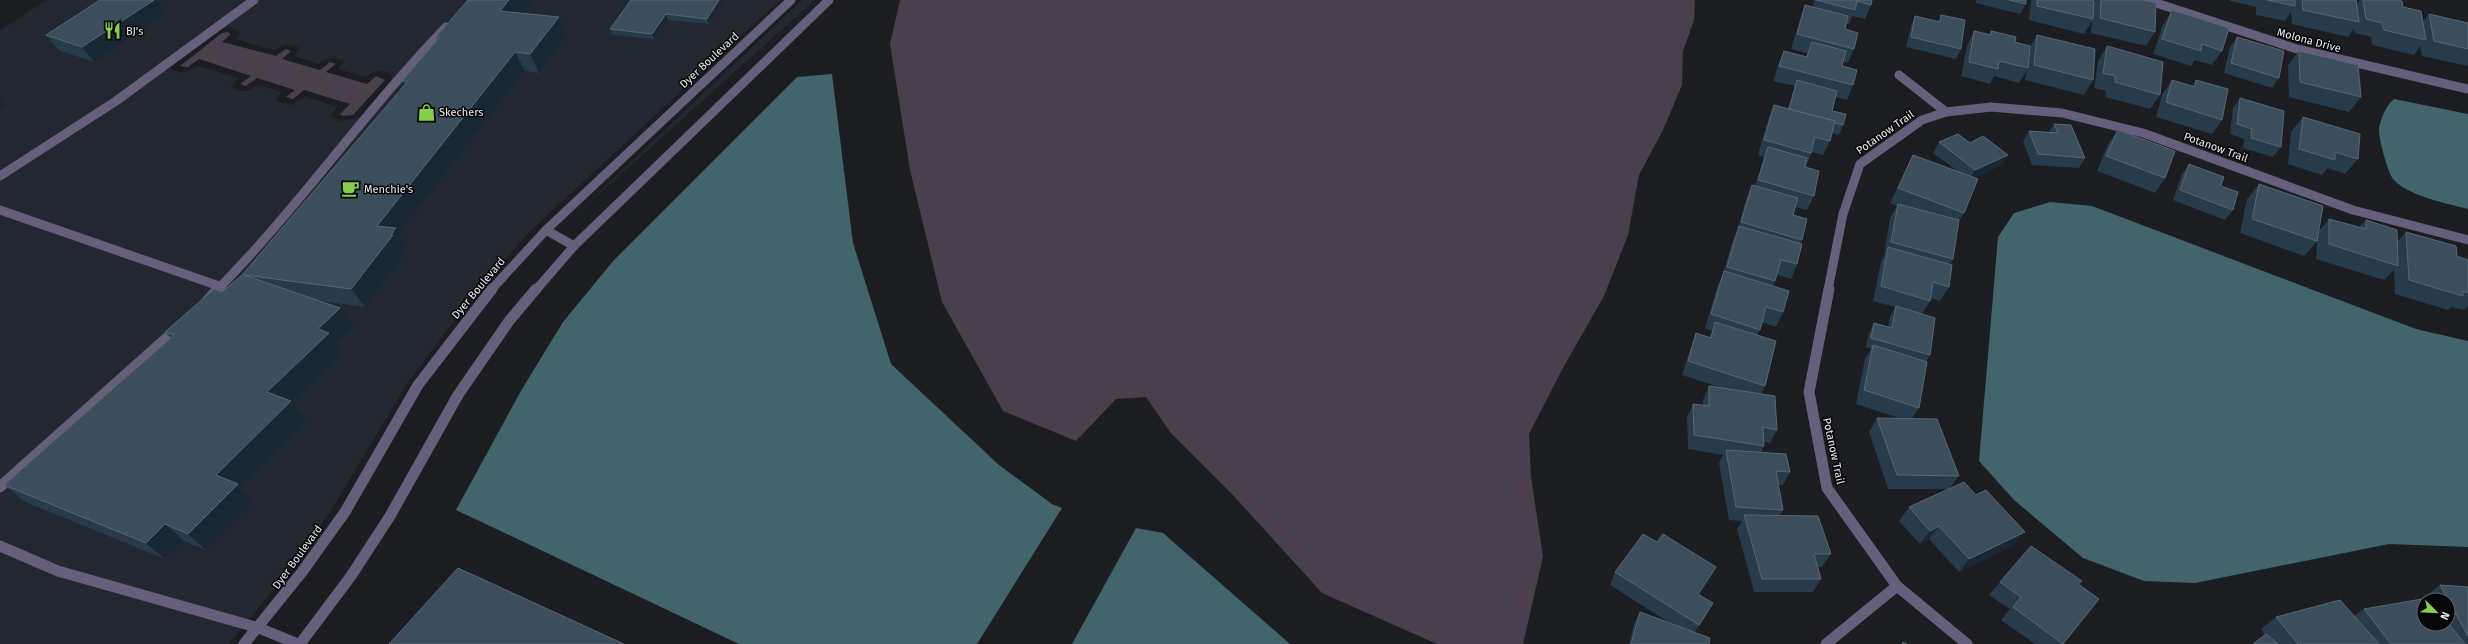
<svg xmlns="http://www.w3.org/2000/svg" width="2468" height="644" font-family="'Fira Sans',sans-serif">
	<rect width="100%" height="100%" fill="#1b1d21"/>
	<!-- built -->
	<path fill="#232730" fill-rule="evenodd" d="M46,0H780L530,231L469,300L407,384L332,509L290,569L229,644H0V31ZM231,27L240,32L235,39L275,50L284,45H292L300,48L294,56L319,64L328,58H336L344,61L338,69L366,77L374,72L384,71L391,74L393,80L359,118L340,121L330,115L338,107L305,97L292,105L280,102L276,99L282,92L258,85L248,91H240L231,87L239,78L199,66L181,73L171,69L172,63L221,29Z
		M802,0H815L561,228Z"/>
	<!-- green -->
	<path fill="#4a3f4d" d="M900,0H1695L1694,20L1683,51L1682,85L1663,130L1639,175L1628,235L1604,296L1564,366L1529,434L1531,476L1543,557L1523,644H1437L1322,593L1232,494L1170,432L1146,397L1116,399L1076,441L1003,411L942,302L910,170L890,44Z
		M228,32L231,34L222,42L276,56L286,49L291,51L282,59L320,70L330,62L336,64L326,72L367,84L376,76L385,80L353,115L343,116L340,114L350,104L304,90L293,99L286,97L295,90L257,78L246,86L240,84L251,76L199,59L188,67L180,66L222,33Z"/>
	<!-- water -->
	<path fill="#42646b" d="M832,74L853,243L891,364L999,465L1052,504L1062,508L977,644H739L456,510L522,389L563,322L614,260L797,77Z
		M2394,99L2468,114V209C2448,204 2409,196 2394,180C2388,174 2378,137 2379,128C2381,118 2386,105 2394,99Z
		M2050,202L2092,206L2416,329L2468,341V547L2389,544L2195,583L2144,581L2083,558L2014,500L1979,461L1998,237L2014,213Z
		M1136,528L1163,533L1290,644H1072Z"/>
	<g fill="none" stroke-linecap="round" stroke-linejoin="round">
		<!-- minor-far1 -->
		<path stroke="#655f7c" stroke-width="9" d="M2147,0L2297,49L2468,89
			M1899,75L1946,112
			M0,176L116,101L254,0
			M0,210L222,287
			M546,230L574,246
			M217,290C299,207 365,111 446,27
			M491,290L546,230L791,0
			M536,290L574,246L829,0
			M1828,290L1843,214L1860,164L1922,120L1946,112L1991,107L2062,113L2143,133L2353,210L2468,240"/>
		<!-- minor -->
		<path stroke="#655f7c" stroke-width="11" d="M1829,289L1809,392L1827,488L1897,586L1967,644
			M208,300L218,289
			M0,487L179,327
			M0,546L58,571L259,628L298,644
			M244,644L302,572L345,512L418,385L492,289
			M300,644L351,576L390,516L458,395L509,321L536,289
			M1826,644L1897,586"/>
	</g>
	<!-- wall -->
	<path fill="#273b4a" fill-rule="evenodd" d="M100,0H157L167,13L94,62L58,50L46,35Z
		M468,0H534L523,13L559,17L567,36L539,73L525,71L399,233L408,246L404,251L406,253L365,307L320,301L340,308L354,326L337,343L343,351L292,402L307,419L240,486L255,501L206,550L184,541L165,559L25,502L4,485L171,338L165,332L222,292L242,275L405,85L402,81L438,39L436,37Z
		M631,0H725L709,24L668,20L654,39L612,35L610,29Z
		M1814,0H1872L1871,5L1865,19L1852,16L1849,24H1846L1845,29L1854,49L1848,63L1843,62L1842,66L1853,85L1847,100L1836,97L1832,111L1843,125L1839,135L1832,133L1830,141L1823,155L1812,152L1805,168L1814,196L1807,210L1795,207L1793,215L1802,240L1800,243L1797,264L1791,279L1777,275L1775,281L1773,286L1783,312L1776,327L1762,322L1760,330L1757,335L1765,386L1761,394L1777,430L1770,443L1764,442V446L1761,452L1790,472L1783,485H1778L1783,510L1780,516L1831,554L1822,567H1818L1821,579L1813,592H1754L1737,529L1742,521L1729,520L1719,463L1723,455L1688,449L1687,417L1693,404L1703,405V400L1709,386L1725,389L1682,375L1691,347L1696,333L1709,337L1712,331L1705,328L1718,285L1722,276L1733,240L1739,226L1746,199L1752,185L1755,186L1764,157L1758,155L1768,120L1774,105L1788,109L1795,86L1773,81L1778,66L1784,51L1806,57L1807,53L1791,49L1800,20L1805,5L1813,7Z
		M1976,0H2026V4L2020,14L1976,3Z
		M2031,0H2094V3L2096,0H2143L2155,32L2146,46L2091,33L2092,21L2084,34L2029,20Z
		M2230,0H2356L2357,4L2360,0H2397L2403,7L2423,22L2429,14L2468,23V66L2422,56L2420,46L2414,55L2372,45L2371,37L2355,33L2354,29L2348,37L2292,24L2291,12L2285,21L2256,15V7L2230,1Z
		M2172,10L2222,51L2212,65L2195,60L2191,66L2153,54L2163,25Z
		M1941,15L1961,49L1956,59L1906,47L1911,26L1915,16L1938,22Z
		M1974,31L1989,35L1991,31L2015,42L2030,47L2037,35L2093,80L2084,95L2025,80L2027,70L2019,83L1994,76L1990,84L1961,76L1967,46Z
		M2237,37L2279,78L2272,88L2224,73L2230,47Z
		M2107,46L2160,95L2150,109L2106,97V91L2094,88L2098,61Z
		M2299,51L2361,97L2349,112L2289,97L2288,65Z
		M2172,80L2192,86L2196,80L2222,120L2212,134L2156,117L2162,95Z
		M2240,98L2281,147L2273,157L2243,148L2244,139L2230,134L2233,108Z
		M2303,117L2358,159L2345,174L2328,168L2322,175L2288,164L2291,132Z
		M2054,124L2085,158L2079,168L2032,165L2023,141L2029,131L2048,133Z
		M2118,130L2165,178L2155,193L2097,171L2108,144Z
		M1939,142L1970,143L2008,155L2002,165L1974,178L1964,213L1958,223L1953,259L1950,265L1949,287L1940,301L1930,298V301L1922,314L1930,355L1926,362L1919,408L1912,418L1959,476L1949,489L2014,545L1959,572L1929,539L1920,544L1899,521L1909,507L1948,489H1888L1869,432L1877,418H1899L1856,404L1865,359L1871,349L1866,347L1869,333L1874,323L1888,327L1890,316L1895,307L1873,301L1881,262L1884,256L1890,218L1897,206L1890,203L1913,155L1959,172L1933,153Z
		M2189,164L2221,186L2233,210L2225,220L2173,200L2182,174Z
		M2259,184L2319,231L2329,219L2359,227L2366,220L2398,241L2406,232L2457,256L2468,260V306L2464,310L2452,307L2448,310L2395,294L2394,270L2384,280L2316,259L2317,242L2304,256L2240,233L2247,199Z
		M1657,542L1716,567L1710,580L1699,595L1713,603L1706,616L1695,632L1709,644H1629L1634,624L1640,612L1668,622L1610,585L1615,572Z
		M2031,546L2078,584L2099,599L2063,644H2035L2001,620L2010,609L1989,595Z
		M2440,585L2468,587V644H2253L2265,635L2261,629L2276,617L2354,616L2364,609L2423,599V598ZM2424,600H2448V624Z"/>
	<!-- shaded-wall -->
	<path fill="#192732" d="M154,0H157L167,13L94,62L82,47Z
		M509,0H534L510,29L500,11Z
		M719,0H725L709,24L707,19Z
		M666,14L668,20L654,39L652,34Z
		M559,17L567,36L539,73L530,54Z
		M515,52L525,71L399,233L408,246L404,251L406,253L365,307L351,289L377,226Z
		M0,99L6,106L0,110Z
		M2008,155L2002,165L1969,181L1975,170Z
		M340,308L354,326L337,343L343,351L292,402L307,419L240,486L255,501L206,550L188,534L216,475L267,392L318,329Z
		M165,524L184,541L165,559L146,543Z
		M1939,526L1929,539L1920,544L1930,531Z
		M2025,532L2014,545L1959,572L1969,559Z
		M1716,567L1710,580L1691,607L1698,594Z
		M1713,603L1706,616L1692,638L1699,625Z"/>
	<!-- building -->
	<path fill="#3c4e5c" stroke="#576773" d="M100,0H154L82,47L46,35Z
		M468,0H509L500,11L559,17L530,54L515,52L377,226L396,228L391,235H393L351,289L244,275L340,308L318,329L329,333L267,392L291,401L216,475L238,484L188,534L165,524L146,543L4,485L174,335L165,332L214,289L222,292L242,275L408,81H402L440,37H436Z
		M631,0H719L707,19L666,14L652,34L610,29Z
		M1816,0H1872L1871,5L1857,1L1855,10Z
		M2009,0H2026V4Z
		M2037,0H2094L2093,19L2037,6Z
		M2101,0H2143L2156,3L2155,32L2100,18Z
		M2267,0H2295V6Z
		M2302,0H2356L2359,22L2303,10Z
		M2363,0H2397L2402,1L2403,7L2421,11L2426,40L2384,30L2382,23L2366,19Z
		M1805,5L1848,16L1845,29L1858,33L1854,49L1797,34Z
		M2172,10L2229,28L2222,51L2202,44L2201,51L2162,39Z
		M2429,14L2468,23V49L2434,41Z
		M1941,15L1965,20L1961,49L1911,37L1915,16L1940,22Z
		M1974,31L1991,35V31L2016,37L2015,42L2030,46L2028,68L1999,61L1998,69L1969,62Z
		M2037,35L2095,49L2093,80L2034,65Z
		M2237,37L2284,51L2279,78L2231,63Z
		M1812,42L1846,51L1842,66L1857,70L1853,85L1779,66L1784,51L1807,57Z
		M2107,46L2163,62L2160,95L2115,82V76L2103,73Z
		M2299,51L2358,65L2361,97L2300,82Z
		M1797,80L1837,91L1832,111L1846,114L1843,125L1834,123L1835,121L1789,109Z
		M2172,80L2195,87L2196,80L2228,89L2222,120L2166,102Z
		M2240,98L2284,111L2281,147L2251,138L2252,129L2237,124Z
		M1774,105L1835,121L1830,141L1815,137L1811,153L1764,140Z
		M2303,117L2360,134L2358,159L2335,152V160L2299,149Z
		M2054,124L2071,125L2085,158L2038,154L2029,131L2058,133Z
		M2118,130L2175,151L2165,178L2106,156Z
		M1958,134L1970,143L1983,136L2008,155L1975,170L1939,142Z
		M1768,147L1807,158L1805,167L1819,171L1814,196L1758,180Z
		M1913,155L1978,179L1964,213L1898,188Z
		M2189,164L2224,177L2221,186L2238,192L2233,210L2180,190Z
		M2259,184L2323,206L2317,241L2252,219Z
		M1752,185L1798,198L1793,215L1807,219L1802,240L1741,222Z
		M1898,204L1959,220L1953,259L1891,242Z
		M2329,219L2366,229V220L2397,230L2398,266L2329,244Z
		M1739,226L1802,244L1797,264L1781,260L1775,281L1727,267Z
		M2406,232L2456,246L2457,256L2468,260V293L2463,291V296L2409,280Z
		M1888,247L1952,265L1949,287L1933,282L1930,301L1881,286Z
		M1724,271L1789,291L1783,312L1766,307L1760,330L1711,314Z
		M1896,306L1935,318L1930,355L1871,338L1874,323L1892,328Z
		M1715,322L1776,341L1765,386L1688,361L1696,333L1711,338Z
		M1873,345L1927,362L1919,408L1864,390Z
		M1709,386L1775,396L1777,430L1763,427L1764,446L1694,435L1693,404L1709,406Z
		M1877,418L1937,419L1959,476L1897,475Z
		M1726,450L1786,454L1790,472L1776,471L1783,510L1736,507Z
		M1964,482L1976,495L1986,490L2025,532L1969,559L1939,526L1930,531L1909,507Z
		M1744,515L1818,516L1831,554H1814L1821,579H1762Z
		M1643,534L1657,542L1663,534L1716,567L1698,594L1713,603L1699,625L1615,572Z
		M2031,546L2082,581L2078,584L2099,599L2063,644L2013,607L2021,597L2000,582Z
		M458,568L624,644H389Z
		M2440,585L2468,587V636Z
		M2428,598L2429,600H2424V624H2448V623L2465,644H2391L2364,609Z
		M2340,600L2379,644H2298L2276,617Z
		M1640,612L1710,638L1709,644H1631Z
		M2266,634L2278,644H2253Z
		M1903,642L1907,644H1902Z"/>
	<!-- icons -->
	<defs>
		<symbol id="restaurant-bare" viewBox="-9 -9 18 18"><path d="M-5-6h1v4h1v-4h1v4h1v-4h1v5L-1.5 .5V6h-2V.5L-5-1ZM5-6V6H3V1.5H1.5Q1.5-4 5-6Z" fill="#85cf4c" stroke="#070709" stroke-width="2.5" paint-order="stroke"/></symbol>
		<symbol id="shop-bare" viewBox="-9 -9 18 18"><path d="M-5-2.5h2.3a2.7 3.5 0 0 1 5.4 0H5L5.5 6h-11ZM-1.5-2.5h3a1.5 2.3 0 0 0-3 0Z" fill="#85cf4c" stroke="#070709" stroke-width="2.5" paint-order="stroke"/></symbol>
		<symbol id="cafe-bare" viewBox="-9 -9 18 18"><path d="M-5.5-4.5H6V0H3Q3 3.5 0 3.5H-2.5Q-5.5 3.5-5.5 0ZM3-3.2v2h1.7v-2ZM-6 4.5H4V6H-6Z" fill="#85cf4c" stroke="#070709" stroke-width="2.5" paint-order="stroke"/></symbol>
	</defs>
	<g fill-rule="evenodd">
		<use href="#restaurant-bare" x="100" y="18" width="25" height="25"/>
		<use href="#shop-bare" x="414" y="100" width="25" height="25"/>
		<use href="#cafe-bare" x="338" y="176" width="25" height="25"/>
	</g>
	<g text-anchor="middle" stroke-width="3" stroke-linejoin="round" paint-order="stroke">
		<!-- poi labels -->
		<g font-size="11" fill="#eaebee" stroke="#070709" text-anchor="start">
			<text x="126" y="35">BJ's</text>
			<text x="439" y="116">Skechers</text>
			<text x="364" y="193">Menchie's</text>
		</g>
		<!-- street labels -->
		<g font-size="11" fill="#eaebee" stroke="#070709">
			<text transform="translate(2309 40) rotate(15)" y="4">Molona Drive</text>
			<text transform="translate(709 60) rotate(-43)" y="4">Dyer Boulevard</text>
			<text transform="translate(1885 132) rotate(-35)" y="4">Potanow Trail</text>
			<text transform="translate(2216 147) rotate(20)" y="4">Potanow Trail</text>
			<text transform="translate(478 288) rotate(-50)" y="4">Dyer Boulevard</text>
			<text transform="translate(1834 451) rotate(78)" y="4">Potanow Trail</text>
			<text transform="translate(297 557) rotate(-54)" y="4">Dyer Boulevard</text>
		</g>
	</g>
	<!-- north arrow -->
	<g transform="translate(2436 612) rotate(114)"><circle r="19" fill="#070709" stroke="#626265"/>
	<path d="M0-3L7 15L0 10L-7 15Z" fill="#85cf4c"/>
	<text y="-6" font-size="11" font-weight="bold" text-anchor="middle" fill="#eaebee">N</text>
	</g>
</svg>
